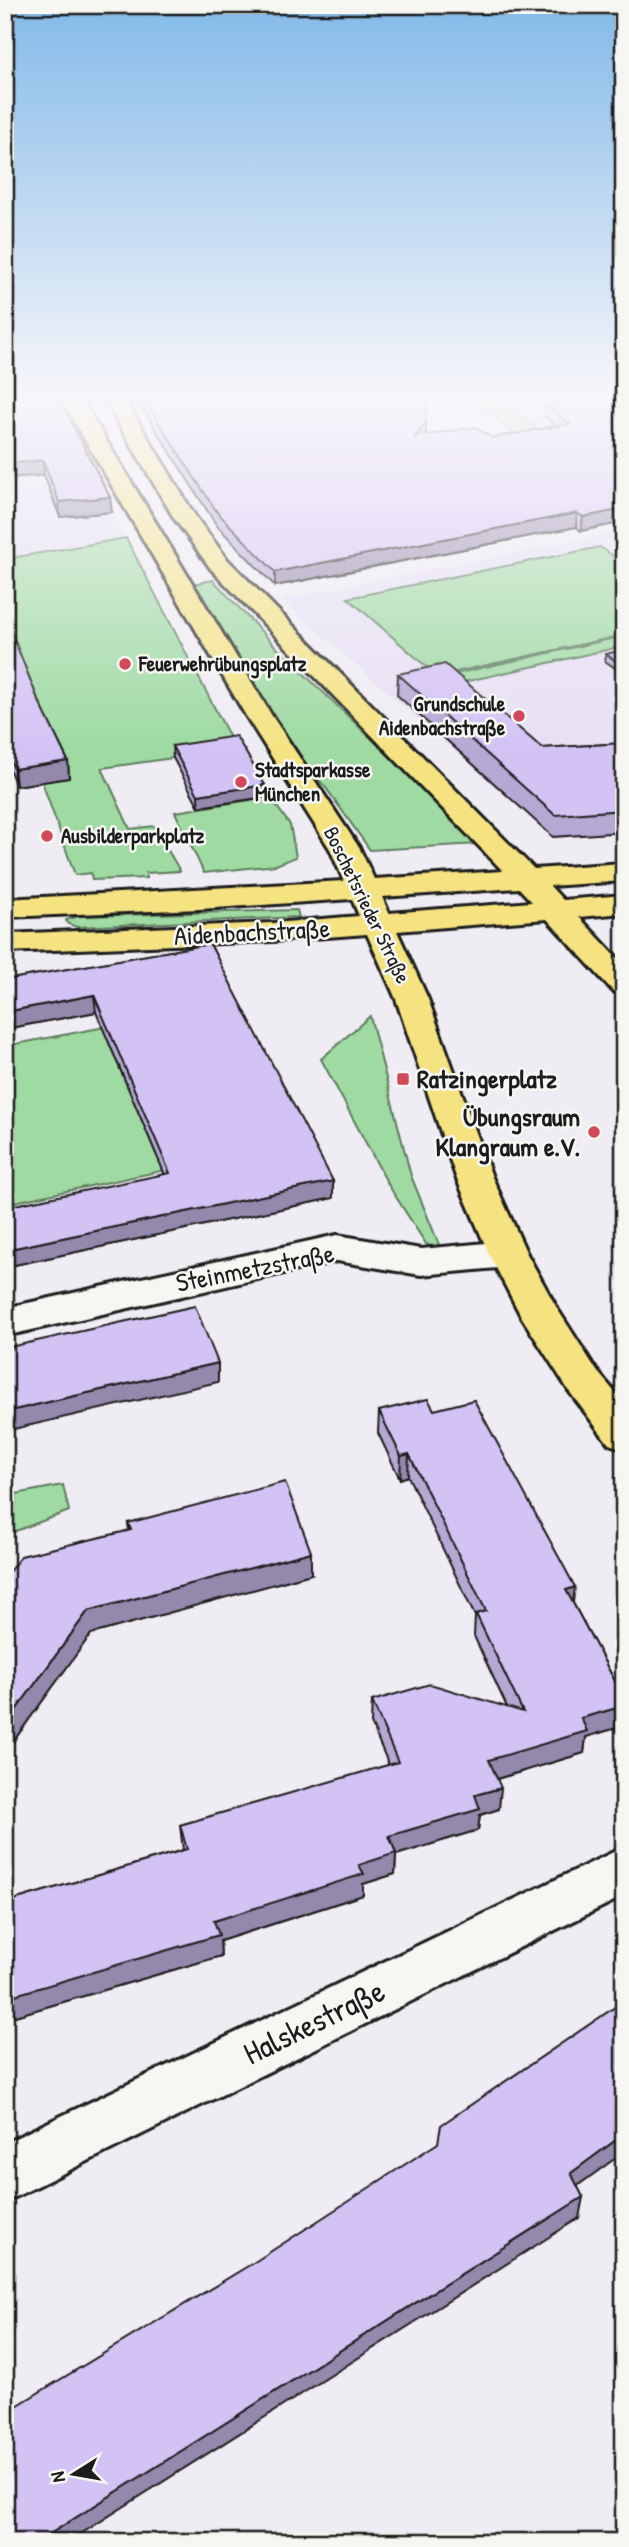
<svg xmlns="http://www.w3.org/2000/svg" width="629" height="2547" font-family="'Patrick Hand',sans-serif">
	<rect width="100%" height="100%" fill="#efecf3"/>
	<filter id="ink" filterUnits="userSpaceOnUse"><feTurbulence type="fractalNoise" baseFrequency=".0143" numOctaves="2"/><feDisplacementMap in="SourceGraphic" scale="14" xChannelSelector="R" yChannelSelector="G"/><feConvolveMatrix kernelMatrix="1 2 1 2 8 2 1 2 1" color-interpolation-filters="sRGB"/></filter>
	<g filter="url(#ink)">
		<!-- built -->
		<path fill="#e7e0f4" d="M5,395L112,512L126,538L5,559Z
			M496,395H624V499Z
			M624,531V833L553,837L281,599Z"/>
		<!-- green -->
		<path fill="#9edaa1" stroke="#5d7b5e" stroke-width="2" d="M468,395H496L624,499V526Z
			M126,538L236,749L102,768L130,829L154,826L180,871L146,873V878L92,880L91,873L75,875L42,782L5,619V559Z
			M600,547L624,563V635L437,676L348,598Z
			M213,580L277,648L481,844L370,850L326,788L305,765L187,585Z
			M624,636V646L446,686L437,678Z
			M270,797L290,825L296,857L276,865L204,873L175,812Z
			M297,910L299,917L77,927L68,924L66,920L79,916Z
			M370,1016L411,1176L442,1252L426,1244L389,1186L321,1059Z
			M121,1024L109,1043L156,1154L185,1166L5,1204V1046Z
			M63,1485L69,1511L5,1535V1496Z"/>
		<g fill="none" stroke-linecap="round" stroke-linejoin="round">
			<defs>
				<path id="minor" d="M337,1235L421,1249L508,1241L521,1245L527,1254L521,1263L508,1267L421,1275L337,1261L5,1336V1308Z
					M624,1847V1896L5,2202V2143Z"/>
				<path id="major" d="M59,395H79L272,716L360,849L374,879L503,871L211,569L174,518L102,395H122L195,516L227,559L534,869L624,863V881L550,886L563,900L624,895V913L579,917L624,965V994L613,991L547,919L397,931L428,999L492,1177L527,1254L558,1310L597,1371L624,1403V1449L609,1444L569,1391L521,1316L489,1254L456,1177L396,999L367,934L273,941L5,952V934L273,923L359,916L352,899L200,909L5,917V899L344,881L330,849L246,716ZM519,888L532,902L389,913L382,897Z"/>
			</defs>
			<!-- minor casing -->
			<use href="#minor" stroke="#1c1c1c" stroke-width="6"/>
			<!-- major casing -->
			<use href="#major" stroke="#1c1c1c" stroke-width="6"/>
			<!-- minor -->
			<use href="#minor" fill="#f6f6f2" fill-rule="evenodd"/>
			<!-- major -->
			<use href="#major" fill="#f5e382" fill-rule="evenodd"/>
		</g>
		<!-- wall -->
		<path fill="#b5a8d3" stroke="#1c1c1c" stroke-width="2" d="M5,395L112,512L60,517L44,475L9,478L5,469Z
			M134,395H426V422L425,435L492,438L556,426L545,417L546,404L624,395V522L581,531L576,527L275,586L217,526Z
			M5,608L7,621L37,697L68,761L69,778L16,786L5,758Z
			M624,650V674L605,661L606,654Z
			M398,674L542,748L624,743V832L553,837L397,695Z
			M172,746L265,785V797L199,807L173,758Z
			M210,944L333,1198L5,1267V1207L165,1175L96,1012L5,1029V980Z
			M434,1410L573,1603L624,1698L623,1726L586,1737L584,1753L497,1779L499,1809L480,1815L478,1830L396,1855L395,1874L363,1884V1895L220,1941L221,1956L5,2019V1863L14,1900L183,1850L180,1825L389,1765L371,1723L372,1701L507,1707L474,1636L475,1616L408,1476L400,1479L378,1433L379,1411Z
			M128,1523L311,1574L91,1634L12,1743L5,1740V1577L129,1530Z"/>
		<!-- shaded-wall -->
		<path fill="#9488ac" stroke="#1c1c1c" stroke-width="2" d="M426,422V434L415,450V437Z
			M43,460L44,475L9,478L8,464Z
			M110,497L112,512L60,517L59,502Z
			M624,509V522L581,531L583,517Z
			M577,513L576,527L275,586V572Z
			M68,761L69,778L16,786L14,769Z
			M265,785V797L199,807L198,795Z
			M94,995L96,1012L5,1029V1012Z
			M333,1181V1198L5,1267V1250Z
			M218,1363V1382L5,1431V1412Z
			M409,1454L408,1476L400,1479L401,1456Z
			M311,1552V1574L91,1634L12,1743L8,1721L88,1611Z
			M575,1587L572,1609L566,1590Z
			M624,1706L623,1726L586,1737L584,1753L486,1782L489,1760L581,1718Z
			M501,1788L499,1809L480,1815L478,1830L396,1855L395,1874L363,1884V1895L220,1941L221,1956L5,2019V1998L214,1921L359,1865L389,1836L475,1795Z
			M624,2134V2152L566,2194L571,2173Z
			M583,2197L579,2218L68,2542H37Z"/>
		<!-- building -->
		<path fill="#d3c3f5" stroke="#1c1c1c" stroke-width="2" d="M5,395H57L110,497L59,502L43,460L8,464L5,458Z
			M141,395H426V422L415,437L475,427L492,438L570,424L546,404L624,395V509L583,517L577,513L275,572L217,512Z
			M5,610L6,619L37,697L68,761L14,769L5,747Z
			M624,650V667L606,654Z
			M445,664L542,748L624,743V810L555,815L398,674Z
			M236,736L265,785L198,795L172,746Z
			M210,944L333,1181L5,1250V1207L170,1173L94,995L5,1012V980Z
			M195,1306L218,1363L5,1412V1348Z
			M428,1399L434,1410L474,1400L575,1587L566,1590L624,1698V1706L581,1718L587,1731L489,1760L501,1788L475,1795L480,1809L389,1836L396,1853L359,1865L364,1874L214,1921L219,1935L5,1998V1863L14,1900L187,1849L180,1825L398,1762L372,1701L430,1684L523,1712L476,1614L486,1611L409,1454L401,1456L379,1411Z
			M285,1482L311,1552L88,1611L8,1721L5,1720V1577L21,1556L131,1530L128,1523Z
			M624,2001V2134L571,2173L583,2197L37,2542H5V2413L253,2263L438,2143L441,2125Z"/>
	</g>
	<!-- sky -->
	<linearGradient id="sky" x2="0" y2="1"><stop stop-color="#83bae9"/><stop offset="0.53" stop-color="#f8f6fa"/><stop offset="1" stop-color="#f8f6fa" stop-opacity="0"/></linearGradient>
	<rect width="629" height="751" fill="url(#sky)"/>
	<!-- markers -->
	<g fill="#d1495b" stroke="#f6f6f2" stroke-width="2.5">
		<circle cx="125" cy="664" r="7"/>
		<circle cx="519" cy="716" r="7"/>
		<circle cx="241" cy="782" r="7"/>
		<circle cx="47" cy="836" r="7"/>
		<rect x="396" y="1072" width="14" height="14" rx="3.5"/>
		<circle cx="594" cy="1132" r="7"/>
	</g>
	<g text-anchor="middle" stroke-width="5" stroke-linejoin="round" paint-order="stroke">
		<!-- far-poi labels -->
		<g font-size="21" font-weight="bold" fill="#1c1c1c" stroke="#f6f6f2" text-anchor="start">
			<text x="139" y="671">Feuerwehrübungsplatz</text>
			<text x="505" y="711" text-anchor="end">Grundschule<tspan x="505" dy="24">Aidenbachstraße</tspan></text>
			<text x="255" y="777">Stadtsparkasse<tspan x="255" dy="24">München</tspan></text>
			<text x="61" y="843">Ausbilderparkplatz</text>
		</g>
		<!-- far-street labels -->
		<g font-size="21" fill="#1c1c1c" stroke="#f6f6f2">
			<text transform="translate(367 905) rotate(64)" y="7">Boschetsrieder Straße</text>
		</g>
		<!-- street labels -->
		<g font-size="26" fill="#1c1c1c" stroke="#f6f6f2">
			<text transform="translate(252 932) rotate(-3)" y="9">Aidenbachstraße</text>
			<text transform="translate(255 1268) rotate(-11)" y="9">Steinmetzstraße</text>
		</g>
		<!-- poi labels -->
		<g font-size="26" font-weight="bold" fill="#1c1c1c" stroke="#f6f6f2" text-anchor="start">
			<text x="417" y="1088">Ratzingerplatz</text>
			<text x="580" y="1126" text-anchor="end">Übungsraum<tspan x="580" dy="30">Klangraum e.V.</tspan></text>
		</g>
		<!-- near-street labels -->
		<g font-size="32" fill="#1c1c1c" stroke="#f6f6f2">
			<text transform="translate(314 2022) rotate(-26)" y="11">Halskestraße</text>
		</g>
	</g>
	<!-- margin -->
	<rect width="629" height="2547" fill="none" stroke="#f6f6f2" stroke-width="28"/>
	<rect x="14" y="14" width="601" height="2519" fill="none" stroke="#1c1c1c" stroke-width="2.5" filter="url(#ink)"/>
	<!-- north arrow -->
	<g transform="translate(74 2474) rotate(259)" stroke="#f6f6f2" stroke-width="5" paint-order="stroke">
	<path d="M0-5L12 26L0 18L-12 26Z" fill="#1c1c1c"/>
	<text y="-10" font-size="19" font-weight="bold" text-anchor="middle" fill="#1c1c1c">N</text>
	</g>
</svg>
